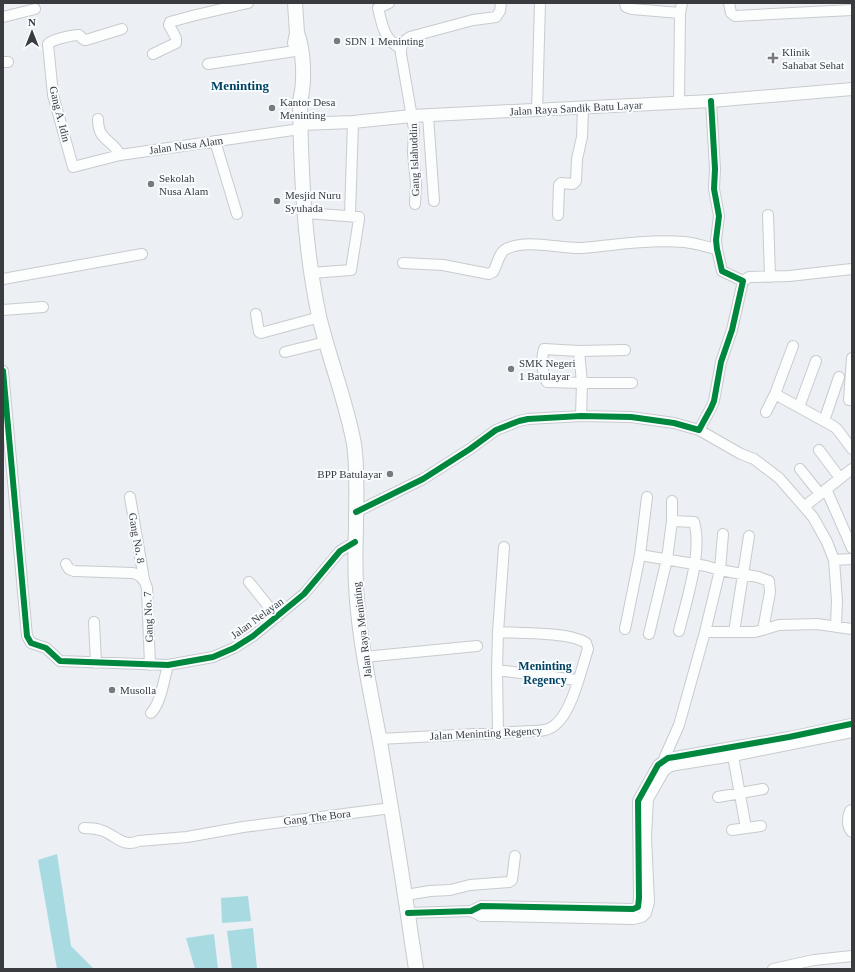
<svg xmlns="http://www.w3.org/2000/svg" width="855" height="972" font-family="'Times New Roman',serif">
	<rect width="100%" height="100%" fill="#eceff3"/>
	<!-- water -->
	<path fill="#a8dae2" d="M57,854L71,946L94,969H57L38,860Z
		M248,896L251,921L222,923L221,898Z
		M253,928L257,969H232L227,931Z
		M214,934L218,969H195L186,938Z"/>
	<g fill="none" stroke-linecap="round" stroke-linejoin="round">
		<defs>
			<path id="minor" d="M389,3L378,8C382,24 384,41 401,48
				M625,3L626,7L632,9L680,13
				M729,3L731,13L735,16L852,10
				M3,17L35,9
				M122,29L86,40H84L79,35C73,35 53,39 48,44L53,95L73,167L120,155L300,129
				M153,54L176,43V38L169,25L170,22L196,15L248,3
				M3,62H8
				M208,64L295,51
				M679,102L680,13L682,3
				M537,111L540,3
				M428,116L434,201
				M98,119C98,142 112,138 120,155
				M215,141L237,214
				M415,204L416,184L413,153L414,129L401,54C400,46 403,41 410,37L473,20L496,17L500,11L501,3
				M306,213L359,217V219L351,270L311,273
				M350,215L353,122
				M558,215L559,185L561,183L573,184L576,181L577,159L582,137L583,108
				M768,215L770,277
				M403,263L443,265L489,274L493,272C497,266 499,252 506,249C526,239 557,248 578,248C589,248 600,246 611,245C635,242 661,240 684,242C695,243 706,247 717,249
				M3,279L142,254
				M743,281L749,277L789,276L852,269
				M3,310L43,307
				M256,314L259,332L261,333L320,317
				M579,351L582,383H632
				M285,352L326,342
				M3,371L27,636L31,643L46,648L60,661L168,665L213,657L234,648L253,636L304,594L340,551L355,542
				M775,394L793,346
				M849,400L852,358
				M799,407L816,361
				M766,412L775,394L833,426L837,429L852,449
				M581,416L582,383L547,382C542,375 541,357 544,349L579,351L625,350
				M824,421L839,377
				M699,430L741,454L754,459L779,478L813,517L827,542L834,560L852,559
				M819,450L840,478
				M800,469L820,494
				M826,489L852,548
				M130,497L144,579
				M647,497L640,555L706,566L720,570L705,632L679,725L663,761
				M805,506L852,469
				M356,512L423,479L470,449L496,430L519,421L528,419L581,416L631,417L674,423L699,430L711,408L714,401L721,362L732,330L743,281L722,271L717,249L716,240L719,216L714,189L715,169L711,101
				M672,521V501
				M723,534L720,570L758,577L769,581L770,592L763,630
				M834,560L837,601L836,626
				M66,564L69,569L74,571L133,573C141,575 145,580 147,588L150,665
				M249,582L277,617
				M94,622L96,663
				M625,629L640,555
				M705,632H755L779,625L817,624L852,629
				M734,632L749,536
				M649,634L667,559L672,521L694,522C703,551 686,602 679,631
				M364,657L477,646
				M497,670L577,680
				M151,713C161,703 164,679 168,665
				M498,732L497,670L498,632L504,547
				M379,739L532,731C540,731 548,731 555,725C572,712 581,670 588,649L586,643C570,632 519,633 498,632
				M733,756L746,828
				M718,797L763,789
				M852,810L850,811C847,818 847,827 852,832
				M84,828C89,828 95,828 100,830C116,834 121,848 139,841L187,837L243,827L391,808
				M732,830L761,826
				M406,895L430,891L450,890L470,885L509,882L512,880L515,856
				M471,911L481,916H493L633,919L642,917L646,913L649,902L646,837L648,799L664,771L669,767L676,765L733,756L852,732
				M408,913L471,911L481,906L633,909L638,907L639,898L638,801L658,765L668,758L675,757L789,737L851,724
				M773,969L814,960L852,956"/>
			<path id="major" d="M300,124L353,122L412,116L711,101L852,89"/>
			<path id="highway" d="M295,3L297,33L295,43
				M297,33C304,51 305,82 300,101C301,172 304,246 319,316C329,359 346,400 354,444C358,471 356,500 356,528C355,555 355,584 358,611C362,655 372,699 380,742C393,818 405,893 416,969"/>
		</defs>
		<!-- minor casing -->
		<use href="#minor" stroke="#c8cbce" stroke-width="12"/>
		<!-- major casing -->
		<use href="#major" stroke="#c8cbce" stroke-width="14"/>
		<!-- highway casing -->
		<use href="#highway" stroke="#c8cbce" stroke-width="16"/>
		<!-- minor -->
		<use href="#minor" stroke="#fcfdfd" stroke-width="10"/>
		<!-- major -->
		<use href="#major" stroke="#fcfdfd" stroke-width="12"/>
		<!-- highway -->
		<use href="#highway" stroke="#fcfdfd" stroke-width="14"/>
		<defs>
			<path id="cycleway" d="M3,371L27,636L31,643L46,648L60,661L168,665L213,657L234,648L253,636L304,594L340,551L355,542
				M356,512L423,479L470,449L496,430L519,421L528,419L581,416L631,417L674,423L699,430L711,408L714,401L721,362L732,330L743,281L722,271L717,249L716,240L719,216L714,189L715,169L711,101
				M408,913L471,911L481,906L633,909L638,907L639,898L638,801L658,765L668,758L675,757L789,737L851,724"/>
		</defs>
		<!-- cycleway casing -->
		<use href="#cycleway" stroke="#f9fcff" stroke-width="8"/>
		<!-- cycleway -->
		<use href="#cycleway" stroke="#00873e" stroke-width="6"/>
	</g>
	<!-- markers -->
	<g fill="#787a7d" stroke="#f9fcff" stroke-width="1.5">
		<circle cx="337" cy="41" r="4"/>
		<path d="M771 52h4v4h4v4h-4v4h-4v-4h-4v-4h4z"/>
		<circle cx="272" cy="108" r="4"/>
		<circle cx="151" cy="184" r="4"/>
		<circle cx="277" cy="201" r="4"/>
		<circle cx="511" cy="369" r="4"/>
		<circle cx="390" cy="474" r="4"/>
		<circle cx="112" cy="690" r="4"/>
	</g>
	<g text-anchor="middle" stroke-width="4" stroke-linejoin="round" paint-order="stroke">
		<!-- poi labels -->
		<g font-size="11" fill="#393b3e" stroke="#f9fcff" text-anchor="start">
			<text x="345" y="45">SDN 1 Meninting</text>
			<text x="782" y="56">Klinik<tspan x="782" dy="13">Sahabat Sehat</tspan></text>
			<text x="280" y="106">Kantor Desa<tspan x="280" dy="13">Meninting</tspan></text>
			<text x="159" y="182">Sekolah<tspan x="159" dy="13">Nusa Alam</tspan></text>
			<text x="285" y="199">Mesjid Nuru<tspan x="285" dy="13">Syuhada</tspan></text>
			<text x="519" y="367">SMK Negeri<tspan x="519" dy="13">1 Batulayar</tspan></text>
			<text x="382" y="478" text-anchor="end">BPP Batulayar</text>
			<text x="120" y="694">Musolla</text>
		</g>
		<!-- street labels -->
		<g font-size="11" fill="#393b3e" stroke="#f9fcff">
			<text transform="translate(576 108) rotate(-3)" y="4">Jalan Raya Sandik Batu Layar</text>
			<text transform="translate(60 114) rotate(76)" y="4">Gang A. Idin</text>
			<text transform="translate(186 145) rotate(-8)" y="4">Jalan Nusa Alam</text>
			<text transform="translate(414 160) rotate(-92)" y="4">Gang Islahuddin</text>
			<text transform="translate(137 538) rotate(80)" y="4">Gang No. 8</text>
			<text transform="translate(148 617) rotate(-92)" y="4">Gang No. 7</text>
			<text transform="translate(257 618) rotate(-36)" y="4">Jalan Nelayan</text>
			<text transform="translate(362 630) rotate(-97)" y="4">Jalan Raya Meninting</text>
			<text transform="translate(486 733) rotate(-3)" y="4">Jalan Meninting Regency</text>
			<text transform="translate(317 817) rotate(-7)" y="4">Gang The Bora</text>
		</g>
		<!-- neighbourhood labels -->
		<g font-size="12" font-weight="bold" fill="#004262" stroke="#f9fcff">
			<text x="545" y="670">Meninting<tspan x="545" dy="14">Regency</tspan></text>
		</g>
		<!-- quarter labels -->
		<g font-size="13" font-weight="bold" fill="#004262" stroke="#f9fcff">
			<text x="240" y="90">Meninting</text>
		</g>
	</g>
	<!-- border -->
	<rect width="855" height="972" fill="none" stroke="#393b3e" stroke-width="8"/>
	<!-- north arrow -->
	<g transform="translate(32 32)" stroke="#f9fcff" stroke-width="3" paint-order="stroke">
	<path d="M0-3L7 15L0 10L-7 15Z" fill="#393b3e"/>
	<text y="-6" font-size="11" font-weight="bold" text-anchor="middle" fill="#393b3e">N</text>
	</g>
</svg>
